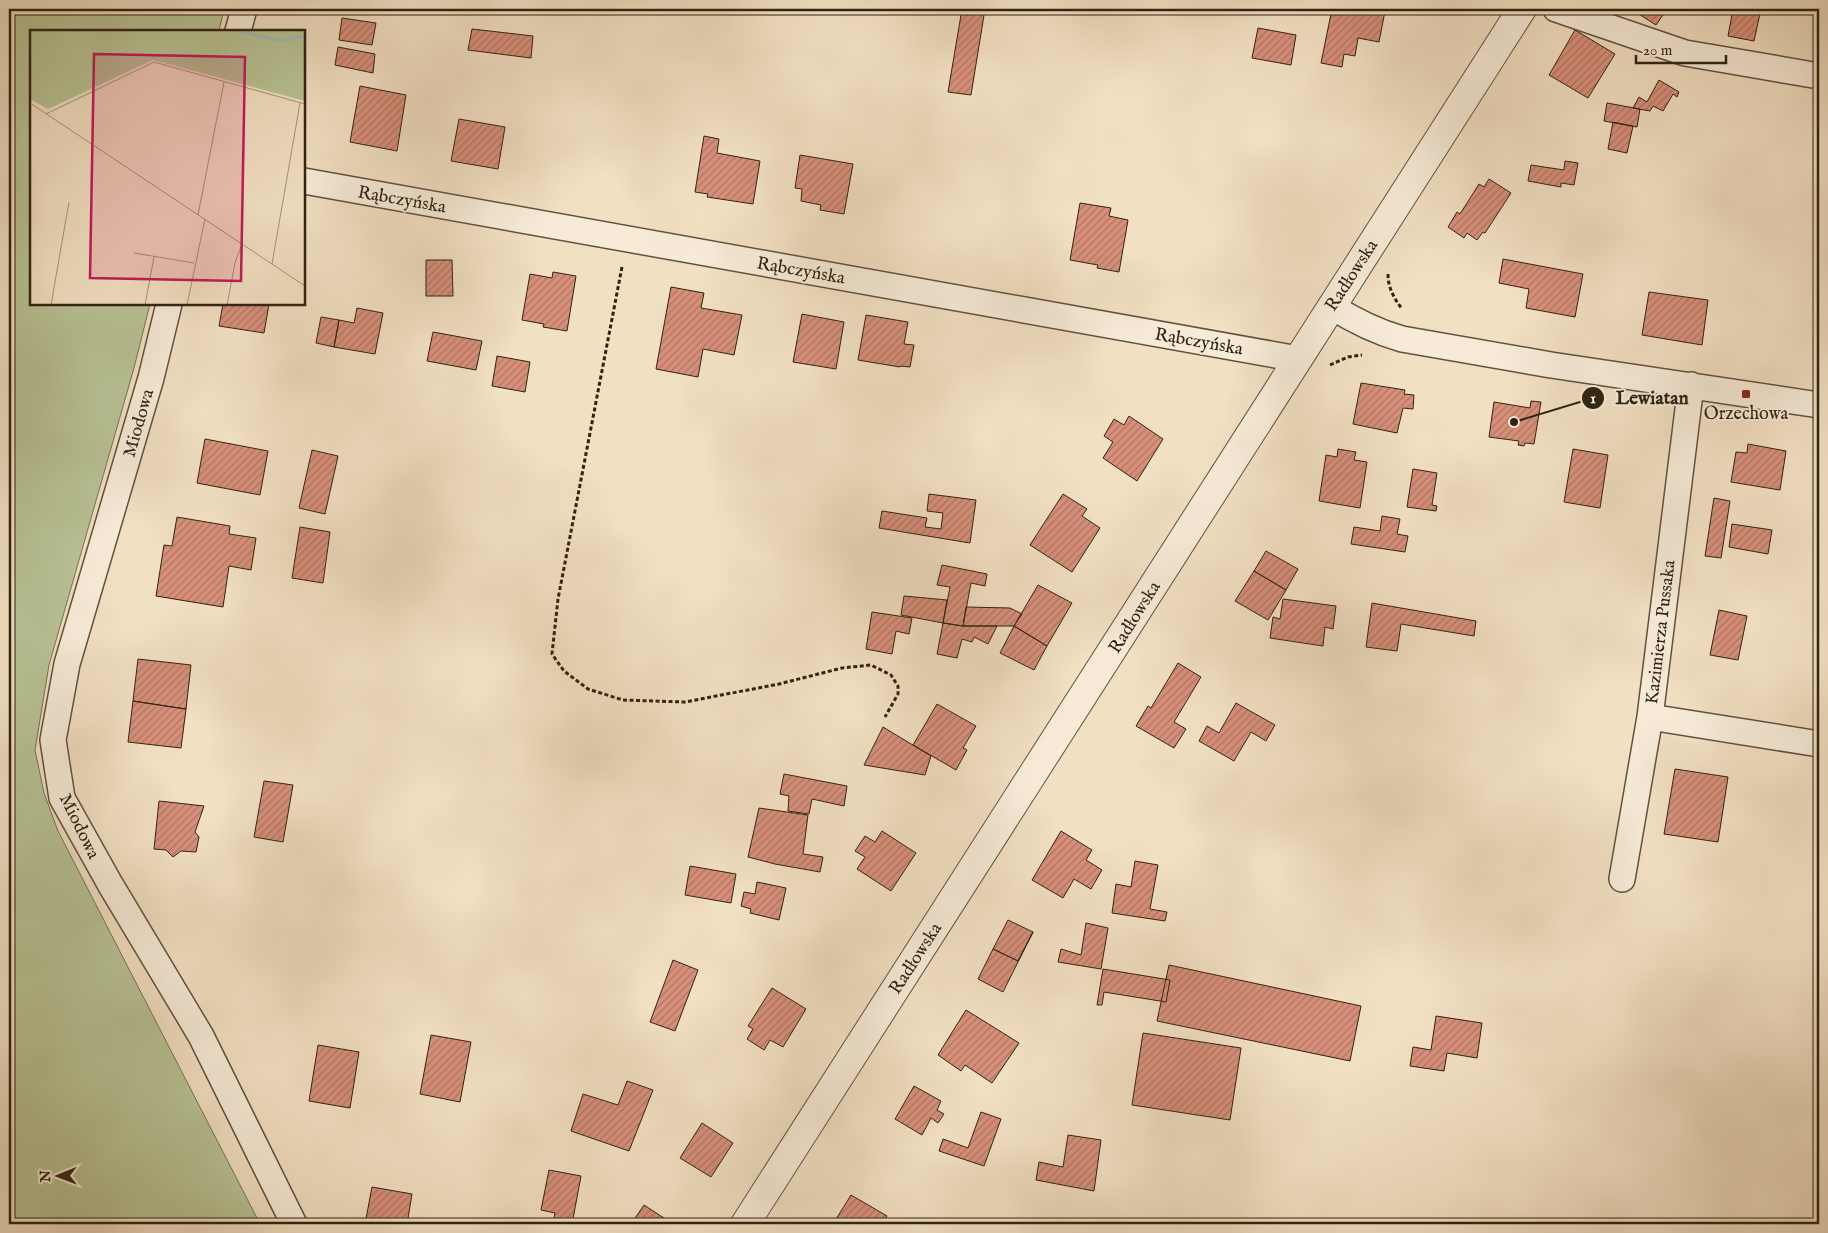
<svg xmlns="http://www.w3.org/2000/svg" width="1828" height="1233" font-family="'IM FELL English',serif">
	<defs>
		<pattern id="building-hatch" width="6" height="6" patternUnits="userSpaceOnUse" patternTransform="scale(1.25)"><rect width="6" height="6" fill="#d8907b"/><path d="M-1 1l2-2M0 6l6-6M5 7l2-2" fill="none" stroke="#b07563"/></pattern>
	</defs>
	<rect width="100%" height="100%" fill="#f2e0c3"/>
	<filter id="stains"><feTurbulence type="fractalNoise" baseFrequency=".004" numOctaves="4"/><feColorMatrix values="0 0 0 0 .2 0 0 0 0 .09 0 0 0 0 .02 0 0 0 .5 -.17"/></filter>
	<radialGradient id="worn" r=".72"><stop offset=".6" stop-color="#630" stop-opacity="0"/><stop offset="1" stop-color="#630" stop-opacity=".3"/></radialGradient>
	<!-- grass -->
	<path fill="#b8c396" stroke="#747354" d="M9,9H224L219,31H31V304H150L134,368L49,665L35,750L44,793L58,831L260,1224H9Z"/>
	<!-- building -->
	<path fill="url(#building-hatch)" stroke="#2f2312" d="M962,9H985L971,95L948,92Z
		M1332,9H1372L1385,11L1379,42L1358,38L1355,56L1344,54L1342,67L1321,63Z
		M1631,9H1667L1656,25Z
		M1733,9H1761L1754,41L1728,36Z
		M342,18L376,23L372,45L339,40Z
		M1258,28L1296,35L1291,65L1252,58Z
		M472,29L533,36L531,58L468,50Z
		M1575,30L1615,54L1588,98L1549,75Z
		M338,47L375,54L373,73L335,65Z
		M1659,80L1679,92L1677,97L1673,94L1663,111L1653,106L1650,111L1633,108L1639,97L1647,102Z
		M360,86L406,95L397,151L350,142Z
		M1607,103L1640,109L1637,127L1604,121Z
		M459,119L505,127L498,169L451,161Z
		M1613,122L1633,126L1627,153L1608,149Z
		M704,136L719,139L717,153L760,161L753,204L707,197L708,194L695,192Z
		M800,155L853,164L844,214L820,210L821,205L801,201L802,189L795,188Z
		M1565,161L1578,163L1574,185L1561,183V187L1528,181L1531,165L1564,170Z
		M1489,179L1511,193L1485,233L1483,232L1477,240L1467,233L1464,238L1448,227L1457,212L1460,214L1479,184L1484,187Z
		M1080,203L1111,208L1109,216L1128,220L1119,272L1097,268L1098,265L1070,260Z
		M1503,259L1583,274L1575,317L1526,308L1529,289L1499,283Z
		M426,260H452L453,296H426Z
		M553,272L576,276L567,331L543,327L544,324L522,320L530,274L552,278Z
		M671,287L704,293L701,308L742,315L734,355L703,349L698,377L656,369Z
		M1649,292L1708,300L1702,345L1642,335Z
		M223,304H269L264,333L219,326Z
		M357,308L383,313L375,354L334,347L339,320L354,323Z
		M802,314L844,322L836,369L793,362Z
		M866,315L908,322L904,344L914,345L910,367L900,366V367L858,360Z
		M321,317L339,320L334,347L316,343Z
		M433,332L482,341L476,370L427,361Z
		M497,356L530,362L525,392L492,386Z
		M1361,383L1405,390L1404,394L1414,395L1413,409L1403,408L1397,433L1353,424Z
		M1531,401L1541,402L1534,444L1525,443L1524,446L1518,445L1519,441L1489,437L1494,402L1530,408Z
		M1129,416L1163,439L1137,481L1103,458L1113,442L1104,436L1114,419L1124,425Z
		M205,439L268,451L260,495L197,483Z
		M1748,444L1786,451L1780,490L1731,482L1736,452L1747,453Z
		M1338,449L1356,452L1354,460L1367,462L1360,508L1319,501L1326,455L1337,457Z
		M1573,449L1608,455L1600,508L1564,502Z
		M312,450L338,456L325,514L299,508Z
		M1413,469L1437,473L1432,505L1437,506L1436,511L1407,507Z
		M929,494L976,500L970,543L879,528L882,511L927,518L925,527L941,529L943,513L927,511Z
		M1063,494L1087,509L1082,516L1100,528L1072,572L1030,545Z
		M1714,498L1730,501L1721,558L1705,556Z
		M1382,516L1400,519L1397,534L1408,536L1405,552L1351,544L1354,527L1380,531Z
		M177,517L230,526L229,534L256,538L251,570L229,566L223,607L156,596L164,545L172,546Z
		M1732,524L1772,530L1768,554L1729,547Z
		M300,527L330,532L323,583L292,578Z
		M1266,551L1298,569L1286,590L1254,571Z
		M942,565L987,574L985,586L971,583L963,626L943,623L950,587L937,585Z
		M1254,571L1286,590L1268,620L1235,601Z
		M1038,585L1072,603L1047,646L1014,626Z
		M904,596L947,600L943,623L901,615Z
		M1283,599L1336,606L1333,629L1325,627L1323,646L1270,638L1273,617L1280,619Z
		M1372,603L1476,621L1474,636L1401,624L1397,651L1366,647Z
		M966,607L1010,608L1022,614L1014,626H963Z
		M1719,610L1747,616L1738,660L1710,655Z
		M872,612L912,618L909,634L896,631L892,654L866,649Z
		M943,623L963,626H997L988,644L974,637L972,642L962,639L957,658L937,654Z
		M1014,626L1047,646L1034,670L1000,653Z
		M138,659L191,665L186,709L133,701Z
		M1178,663L1201,677L1174,722L1186,729L1174,748L1136,726L1148,706L1151,708Z
		M133,701L186,709L181,748L128,742Z
		M1236,703L1275,725L1266,741L1251,732L1234,761L1199,741L1207,726L1219,733Z
		M937,704L976,726L963,748L967,750L956,770L913,745Z
		M883,727L931,756L925,775L864,765Z
		M1675,769L1728,777L1718,842L1664,834Z
		M784,774L847,786L844,806L812,799L809,814L788,811L789,796L780,794Z
		M264,781L293,785L283,842L254,837Z
		M159,801L204,806L195,832L199,837L196,852L181,851L173,857L166,850L154,849Z
		M759,808L808,815L803,854L823,857L820,872L775,864L748,857Z
		M882,831L916,853L891,891L857,869L865,857L855,851L865,836L875,842Z
		M1061,831L1092,850L1086,860L1102,870L1091,889L1074,879L1063,898L1032,880Z
		M1135,861L1158,865L1150,909L1167,912L1165,921L1112,913L1116,884L1131,887Z
		M690,866L736,874L731,903L685,895Z
		M757,882L786,888L779,920L750,913L751,909L741,906L744,892L755,894Z
		M1008,920L1033,932L1018,961L993,949Z
		M1086,923L1108,928L1101,969L1058,962L1061,949L1081,955Z
		M1033,932L1003,992L978,979L993,949L1018,961Z
		M673,960L698,970L675,1031L650,1022Z
		M1169,965L1361,1006L1350,1061L1157,1021Z
		M1103,969L1170,980L1166,1002L1104,992L1102,1005H1097Z
		M772,988L806,1009L783,1047L770,1040L764,1050L747,1039L753,1029L748,1026Z
		M966,1010L1019,1043L992,1083L965,1065L961,1071L938,1055Z
		M1436,1016L1482,1023L1477,1058L1447,1053L1444,1071L1410,1066L1413,1047L1431,1050Z
		M1143,1033L1241,1048L1230,1120L1132,1105Z
		M431,1035L471,1042L460,1102L420,1094Z
		M318,1045L359,1052L350,1108L309,1101Z
		M627,1081L653,1090L629,1151L571,1131L583,1094L618,1105Z
		M914,1086L941,1101L937,1110L944,1114L938,1123L931,1118L922,1135L895,1119Z
		M981,1112L1001,1119L984,1166L939,1151L943,1139L968,1148Z
		M702,1123L733,1143L711,1177L680,1158Z
		M1068,1135L1101,1140L1094,1191L1036,1180L1039,1162L1063,1167Z
		M549,1170L581,1176L572,1224H553L555,1213L541,1210Z
		M372,1187L412,1194L407,1224H365Z
		M851,1195L887,1216L882,1224H833Z
		M644,1205L673,1224H631Z"/>
	<g fill="none" stroke-linecap="round" stroke-linejoin="round">
		<defs>
			<path id="minor" d="M1556,9L1685,53L1819,76
				M238,31L244,9
				M304,181L1298,359
				M169,304L151,378L67,664L53,740L62,798L110,884L201,1036L294,1224
				M1331,306C1353,320 1377,332 1402,339L1551,365L1819,405
				M1650,717L1819,744
				M1622,879L1650,717L1691,385"/>
			<path id="tertiary" d="M745,1224L1522,9"/>
		</defs>
		<!-- minor casing -->
		<use href="#minor" stroke="#60523e" stroke-width="28"/>
		<!-- tertiary casing -->
		<use href="#tertiary" stroke="#60523e" stroke-width="30"/>
		<!-- path -->
		<path stroke="#2f2312" stroke-width="3" stroke-dasharray="4 2.5" stroke-linecap="butt" d="M622,267L558,599L552,654L564,671L588,689L623,700L685,702L779,684L842,668L871,665L891,675L898,686V694L885,717
			M1388,274C1388,288 1394,298 1402,309
			M1330,365L1348,357L1362,355"/>
		<!-- minor -->
		<use href="#minor" stroke="#f7ebd8" stroke-width="25"/>
		<!-- tertiary -->
		<use href="#tertiary" stroke="#f7ebd8" stroke-width="28"/>
	</g>
	<!-- markers -->
	<rect fill="#8f2418" stroke="#f7ebd8" stroke-width="2" x="1741" y="389" width="10" height="10" rx="2.5"/>
	<g text-anchor="middle" stroke-width="4" stroke-linejoin="round" paint-order="stroke">
		<!-- street labels -->
		<g font-size="18" fill="#2f2312" stroke="#f7ebd8">
			<text transform="translate(402 199) rotate(10)" y="6">Rąbczyńska</text>
			<text transform="translate(801 270) rotate(10)" y="6">Rąbczyńska</text>
			<text transform="translate(1351 275) rotate(-57)" y="6">Radłowska</text>
			<text transform="translate(1199 341) rotate(10)" y="6">Rąbczyńska</text>
			<text transform="translate(138 423) rotate(-74)" y="6">Miodowa</text>
			<text transform="translate(1134 617) rotate(-58)" y="6">Radłowska</text>
			<text transform="translate(1660 632) rotate(-83)" y="6">Kazimierza Pussaka</text>
			<text transform="translate(80 826) rotate(64)" y="6">Miodowa</text>
			<text transform="translate(915 958) rotate(-57)" y="6">Radłowska</text>
		</g>
		<!-- poi labels -->
		<g font-size="18" fill="#2f2312" stroke="#f7ebd8">
			<text x="1746" y="419">Orzechowa</text>
		</g>
	</g>
	<!-- overview -->
	<g transform="translate(30 30)">
		<rect width="275" height="275" fill="#f2e0c3"/>
		<path d="M0,0H275V71L123,30L18,79L0,69Z" fill="#b8c396"/>
		<path fill="none" stroke="#9dbbbc" stroke-width="2.5" d="M205,0L250,11L275,6"/>
		<path fill="none" stroke="#a4947c" stroke-width="1" d="M0,73L275,256M16,84L124,32L275,74M168,185L194,52M104,223L164,233M242,234L270,73M21,275L39,172M115,275L124,227M157,275L175,189M197,275L205,233L212,214"/>
		<path fill="#c2185b" fill-opacity="0.15" stroke="#c2185b" stroke-width="2.5" d="M64,24L215,27L211,251L60,248Z"/>
		<rect width="275" height="275" fill="none" stroke="#2f2312" stroke-width="2.5"/>
	</g>
	<!-- callouts -->
	<path fill="none" stroke="#2f2312" stroke-width="2" d="M1514 422L1593 398"/>
	<g fill="#2f2312" stroke="#f7ebd8" stroke-width="2">
		<circle cx="1514" cy="422" r="5"/>
		<circle cx="1593" cy="398" r="12"/>
	</g>
	<g font-size="15" text-anchor="middle" font-weight="bold" fill="#fff">
		<text x="1593" y="403">1</text>
	</g>
	<g font-size="19" text-anchor="middle" font-weight="bold" fill="#2f2312" stroke="#f7ebd8" stroke-width="4" stroke-linejoin="round" paint-order="stroke">
		<text x="1652" y="404">Lewiatan</text>
	</g>
	<!-- margin -->
	<rect width="1828" height="1233" fill="none" stroke="#f2e0c3" stroke-width="30"/>
	<rect x="10" y="10" width="1808" height="1213" fill="none" stroke="#2f2312" stroke-width="2.5"/>
	<rect x="15" y="15" width="1798" height="1203" fill="none" stroke="#2f2312"/>
	<!-- north arrow -->
	<g transform="translate(58 1176) rotate(269)" stroke="#f7ebd8" stroke-width="4" paint-order="stroke">
	<path d="M0-4L9 19L0 12L-9 19Z" fill="#2f2312"/>
	<text y="-8" font-size="14" font-weight="bold" text-anchor="middle" fill="#2f2312">N</text>
	</g>
	<!-- scale -->
	<path d="M1636 55v8h90v-8" fill="none" stroke="#2f2312" stroke-width="2.5"/>
	<text x="1643" y="55" font-size="15" fill="#2f2312" stroke="#f7ebd8" stroke-width="4" paint-order="stroke">20 m</text>
	<rect width="100%" height="100%" filter="url(#stains)"/>
	<rect width="100%" height="100%" fill="url(#worn)"/>
</svg>
